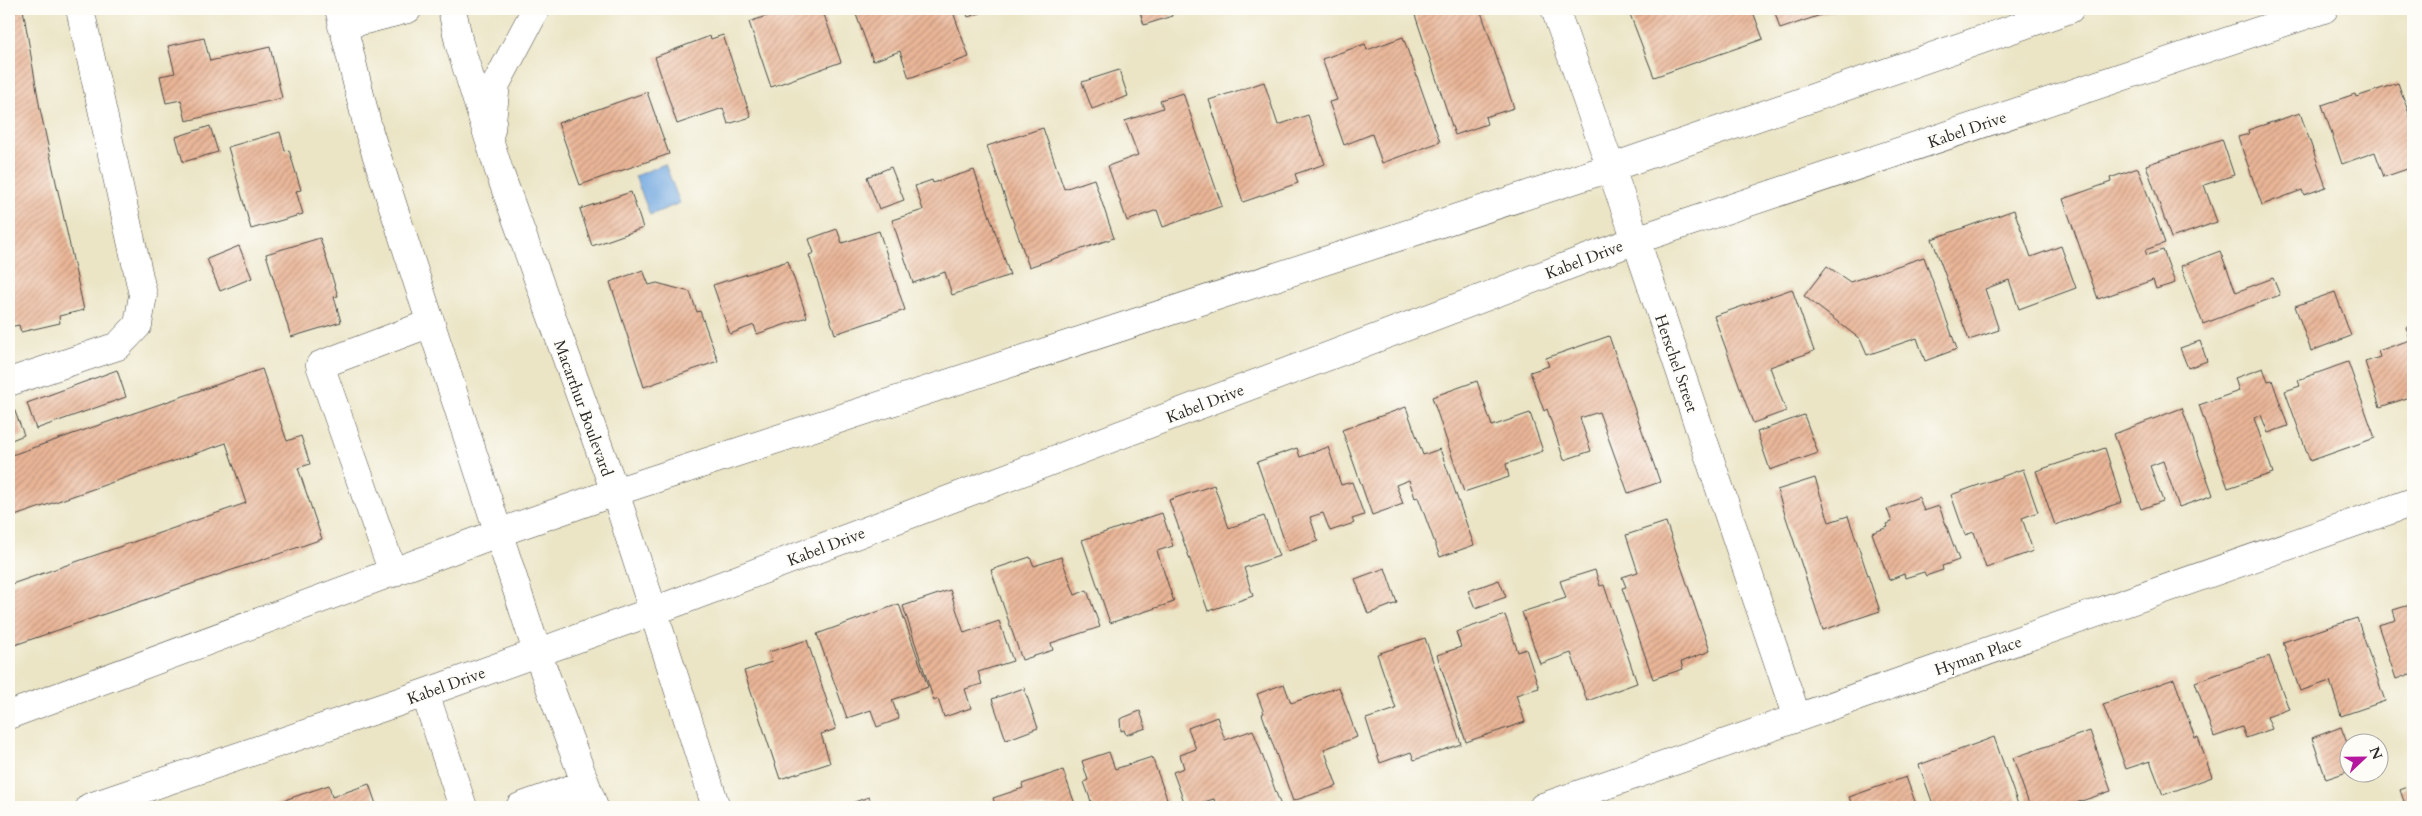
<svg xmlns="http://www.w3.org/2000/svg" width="2422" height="816" font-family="Cardo,serif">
	<defs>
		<pattern id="building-hatch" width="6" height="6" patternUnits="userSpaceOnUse" patternTransform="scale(1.25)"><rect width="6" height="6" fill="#eab698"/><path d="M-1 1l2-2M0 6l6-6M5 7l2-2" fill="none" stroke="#be947c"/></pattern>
	</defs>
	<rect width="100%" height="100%" fill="#fdfcf7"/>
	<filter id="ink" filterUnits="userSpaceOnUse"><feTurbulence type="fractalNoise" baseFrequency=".02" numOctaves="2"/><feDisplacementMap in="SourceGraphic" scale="10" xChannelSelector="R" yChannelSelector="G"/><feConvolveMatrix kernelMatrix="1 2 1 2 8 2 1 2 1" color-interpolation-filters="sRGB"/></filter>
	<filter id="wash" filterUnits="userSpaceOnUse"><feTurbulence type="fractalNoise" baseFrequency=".0096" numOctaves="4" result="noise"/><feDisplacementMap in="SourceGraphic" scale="20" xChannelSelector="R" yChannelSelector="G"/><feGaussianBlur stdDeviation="1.12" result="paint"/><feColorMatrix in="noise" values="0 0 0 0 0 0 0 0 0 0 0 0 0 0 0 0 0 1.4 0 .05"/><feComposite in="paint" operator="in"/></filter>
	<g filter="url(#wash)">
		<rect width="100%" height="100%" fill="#ebe5c6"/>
		<!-- water -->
		<path fill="#72a8e0" stroke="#4e6a86" d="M665,164L680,203L650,215L635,176Z"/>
		<g id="blocks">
			<!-- building -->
			<path fill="url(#building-hatch)" d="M9,9H23L40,109L84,310L59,316L60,323L21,332L19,325L9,327Z
				M787,9H822L841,62L771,87L749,22Z
				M854,9H952L969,57L909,78L900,51L873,61Z
				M965,9H992L968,17Z
				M1139,9H1170L1172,16L1144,25Z
				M1413,9H1480L1514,108L1485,117L1487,124L1455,135Z
				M1628,9H1752L1763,39L1654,77Z
				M1774,9H1838L1780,29Z
				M723,35L751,117L728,124L723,108L677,124L655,57L710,36L711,39Z
				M1403,37L1440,142L1382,163L1372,134L1344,145L1329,102L1337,100L1322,59L1365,44L1367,50Z
				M204,38L210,61L270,47L282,98L186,121L181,100L166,103L160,76L175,73L168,46Z
				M1119,70L1128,96L1092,109L1082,82Z
				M1264,82L1278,125L1308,115L1325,164L1295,174L1298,183L1243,202L1209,100Z
				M2398,83L2413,125V167L2384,177L2375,152L2342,164L2322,105L2355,94L2356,97Z
				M647,92L669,154L580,185L558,123Z
				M1183,93L1222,206L1163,227L1157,210L1127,221L1108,166L1138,155L1125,121L1163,108L1160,100Z
				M2300,113L2326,187L2304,195L2302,190L2262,205L2238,137L2249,134L2248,130Z
				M210,126L218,152L183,162L176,137Z
				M1043,128L1064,189L1094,179L1114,238L1029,267L987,146Z
				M280,132L285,151L289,150L301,190L296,191L303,214L251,229L228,147Z
				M2222,139L2234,175L2204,185L2217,222L2171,238L2146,165Z
				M891,167L904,200L879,209L867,177Z
				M2138,168L2165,243L2145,250L2147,255L2163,250L2175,283L2156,289L2153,280L2098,299L2063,199L2111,182L2110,178Z
				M974,170L1010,275L952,295L945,272L913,283L892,220L923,210L915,186L932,180L933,183Z
				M631,192L643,228L592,246L580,209Z
				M2014,210L2031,257L2061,246L2076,288L2019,309L2009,280L1985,289L1999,330L1969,340L1932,239Z
				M837,229L842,243L879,231L905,310L835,334L809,255L814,253L809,239Z
				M320,238L338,296L334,297L341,322L291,337L266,254Z
				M239,246L252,278L220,291L207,259Z
				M2220,251L2236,292L2273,278L2280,295L2203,324L2181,266Z
				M1924,257L1957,349L1925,361L1917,338L1867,355L1860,339L1804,296L1827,266L1850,282Z
				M788,261L807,317L757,334L754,325L730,334L713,285Z
				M643,270L649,285L657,283L690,292L697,312L700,311L718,361L644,387L610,282Z
				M1792,289L1814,351L1770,367L1786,411L1753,423L1714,316Z
				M2335,292L2351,336L2311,351L2295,306Z
				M2413,325V396L2380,407L2365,362L2380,357L2378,351L2410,340L2406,328Z
				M1609,336L1660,482L1628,493L1599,412L1580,418L1591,451L1564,460L1547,409L1544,411L1530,372L1549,366L1546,358Z
				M2200,341L2207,361L2188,368L2180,348Z
				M2348,362L2375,438L2310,461L2285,391L2300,386L2298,380Z
				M2263,368L2268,381L2272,380L2288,426L2268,433L2261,415L2254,418L2273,473L2228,488L2199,405L2239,391L2235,378Z
				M262,369L287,441L301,436L310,464L298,468L322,539L9,647V585L246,503L226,443L9,518V456Z
				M117,370L126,397L36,429L27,403Z
				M1477,381L1492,426L1530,413L1543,451L1506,464L1509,477L1464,492L1432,397Z
				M1406,407L1423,455L1440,449L1474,545L1440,557L1418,497L1415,498L1409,480L1396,485L1403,504L1372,515L1342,430Z
				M2182,408L2213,495L2179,507L2163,461L2150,466L2163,501L2141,509L2114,434Z
				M14,409L24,435L9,441V411Z
				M1804,415L1818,453L1770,470L1757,432Z
				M1328,447L1341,485L1352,482L1364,515L1352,519L1354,523L1330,531L1323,513L1310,517L1318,541L1288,551L1257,462L1297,448L1300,457Z
				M2105,448L2122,502L2055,525L2036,471Z
				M2023,469L2038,512L2022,518L2033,551L1986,568L1974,532L1965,535L1951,495Z
				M1815,478L1829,522L1848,516L1880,611L1823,630L1777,490Z
				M1214,485L1229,528L1264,516L1279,556L1244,568L1253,596L1208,611L1169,500Z
				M1919,497L1924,511L1939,506L1959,560L1942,566L1943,570L1926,576L1924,572L1905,578L1904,574L1889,580L1872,533L1888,527L1887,524L1892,522L1887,509Z
				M1162,513L1173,546L1157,551L1174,602L1110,623L1082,540Z
				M1666,522L1710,651L1681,662L1683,669L1653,679L1622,588L1626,587L1622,577L1638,572L1626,535Z
				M1030,557L1034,566L1061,557L1075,595L1087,590L1100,627L1051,643L1053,650L1022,660L991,570Z
				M1385,568L1397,603L1368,614L1355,579Z
				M1595,570L1600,586L1604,585L1637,683L1587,701L1571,653L1540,664L1522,612L1566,598L1560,581Z
				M1499,580L1506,597L1475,608L1468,591Z
				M950,590L964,633L999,621L1013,661L978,672L982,684L965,689L971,708L944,717L938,699L934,701L903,606Z
				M899,604L928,687L892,700L899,719L877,727L871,710L847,718L817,634Z
				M2413,604V673L2396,679L2378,625L2396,620L2393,610Z
				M1505,615L1518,652L1526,649L1539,688L1516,695L1525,722L1466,742L1437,655L1461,647L1456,632Z
				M2357,618L2385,701L2341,716L2330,681L2300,691L2283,642Z
				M1425,638L1461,744L1414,760L1411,752L1380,763L1366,719L1396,709L1377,654Z
				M807,640L836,729L821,734L830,763L780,779L744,671L772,662L769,652Z
				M2269,656L2289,709L2267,717L2272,729L2246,738L2242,727L2214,737L2195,682Z
				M2174,679L2195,738L2198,737L2212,777L2163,795L2150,761L2126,769L2103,704Z
				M1284,684L1291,703L1339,687L1357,737L1324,749L1337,786L1293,801L1262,714L1264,713L1257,694Z
				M1024,688L1038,728L1006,740L992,699Z
				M1140,711L1146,728L1126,735L1124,730L1121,731L1120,719Z
				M1217,717L1225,740L1253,730L1281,806L1217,807L1214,799L1186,807L1173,772L1184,768L1180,755L1196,749L1188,728Z
				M2341,727L2350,751V771L2326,779L2312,738Z
				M2090,731L2111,791L2064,807H2030L2013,758Z
				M1994,737L2019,807H1934L1919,765Z
				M1109,752L1115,769L1152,757L1170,807H1093L1084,782L1088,780L1082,761Z
				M1063,770L1076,807H996L993,798L1023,788L1022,784Z
				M1906,777L1917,807H1853L1849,797Z
				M369,784L377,807H264L329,785L332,797Z
				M2413,785V807H2406L2400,790Z
				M869,797L873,807H840Z"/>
		</g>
	</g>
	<g filter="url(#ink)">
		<use href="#blocks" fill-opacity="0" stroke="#484742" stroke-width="1"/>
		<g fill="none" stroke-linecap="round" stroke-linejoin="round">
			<defs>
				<path id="minor" d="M339,9L369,132L537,652L594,807
					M452,9L459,43L499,171L615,492L716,807
					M1555,9L1636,240L1797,718
					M342,26L408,9
					M491,130L496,84L536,9
					M9,382L118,346L138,325L143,295L80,9
					M393,573L320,365L431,323
					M425,693L463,807
					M9,715L498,533L615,492L1610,168L2070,9
					M90,807L425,693L654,611L1636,240L2324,9
					M520,807L585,784
					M1543,807L2413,502"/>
			</defs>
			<!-- minor casing -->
			<use href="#minor" stroke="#484742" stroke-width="29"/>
			<!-- minor -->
			<use href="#minor" stroke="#fff" stroke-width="28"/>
		</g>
	</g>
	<g text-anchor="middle" stroke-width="4" stroke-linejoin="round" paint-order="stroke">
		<!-- street labels -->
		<g font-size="16" fill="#2b2b2b" stroke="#fdfcf7">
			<text transform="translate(1967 129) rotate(-19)" y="6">Kabel Drive</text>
			<text transform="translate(1584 259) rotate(-21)" y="6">Kabel Drive</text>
			<text transform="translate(1677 363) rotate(71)" y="6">Herschel Street</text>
			<text transform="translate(1205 403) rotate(-21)" y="6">Kabel Drive</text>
			<text transform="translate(584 408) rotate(70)" y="6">Macarthur Boulevard</text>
			<text transform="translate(826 546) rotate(-21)" y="6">Kabel Drive</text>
			<text transform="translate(1978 655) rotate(-19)" y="6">Hyman Place</text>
			<text transform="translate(446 685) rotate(-20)" y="6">Kabel Drive</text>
		</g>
	</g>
	<!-- margin -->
	<rect width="2422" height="816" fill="none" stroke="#fdfcf7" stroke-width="30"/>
	<!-- north arrow -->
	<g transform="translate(2364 758) rotate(68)"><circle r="24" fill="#fdfcf7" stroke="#a9a8a5"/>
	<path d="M0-4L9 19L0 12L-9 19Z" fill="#b5179e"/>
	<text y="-8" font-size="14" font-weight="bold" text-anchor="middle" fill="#2b2b2b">N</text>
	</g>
</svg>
